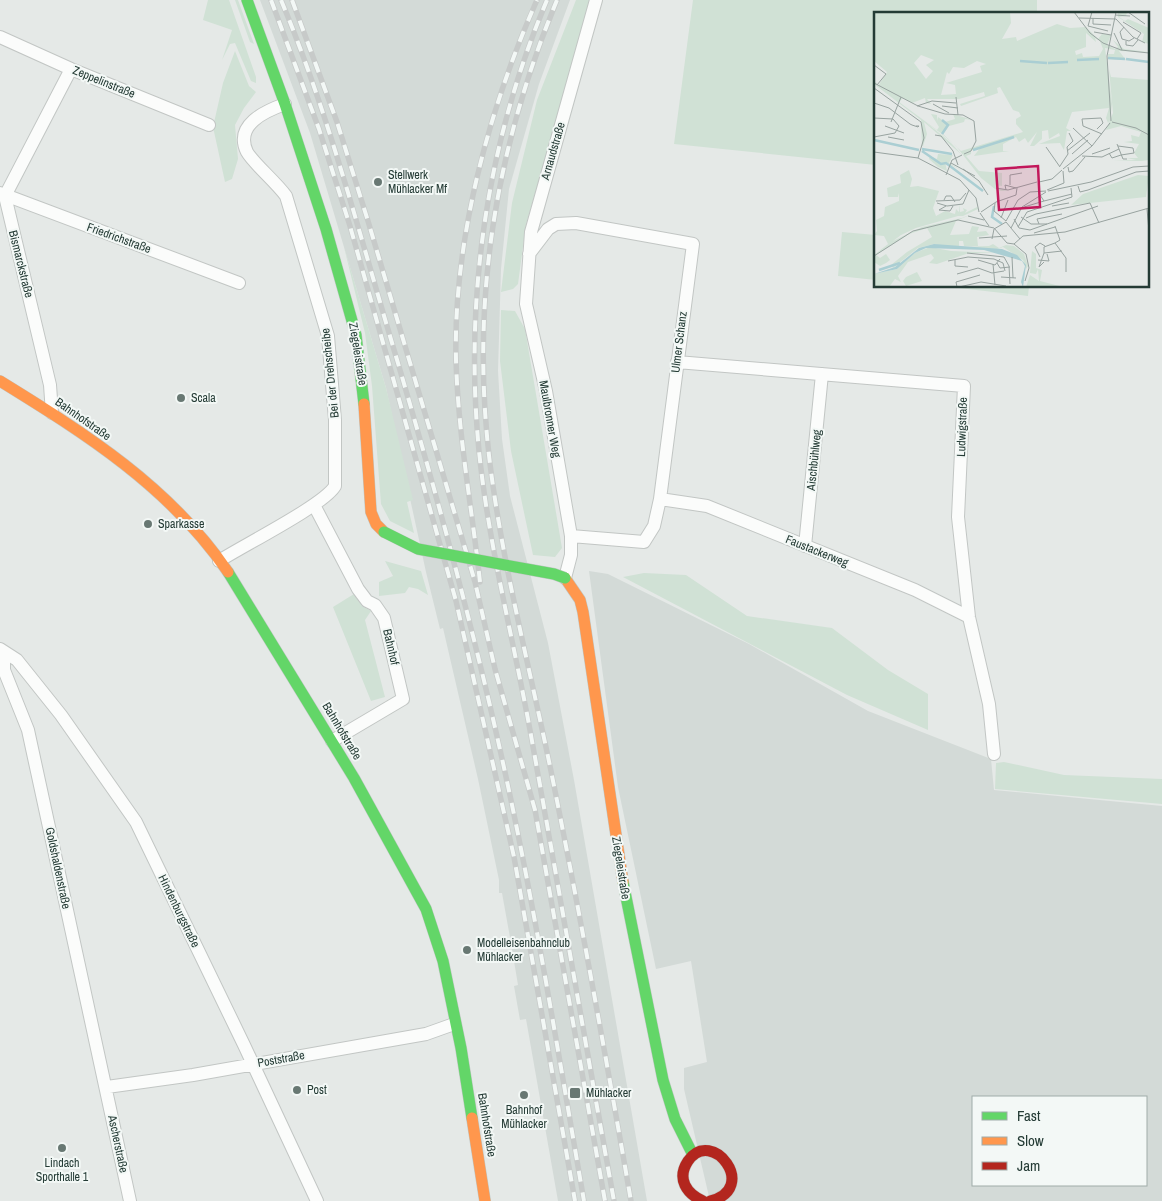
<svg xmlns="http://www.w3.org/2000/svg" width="1162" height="1201" font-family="'Archivo Narrow',sans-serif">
	<rect width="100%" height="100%" fill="#e5e9e7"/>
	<!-- built -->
	<path fill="#d3dad7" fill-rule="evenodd" d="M260,0H570L539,84L509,189L501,269L498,371L502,439L510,496L548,643L574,780L647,1201H558L526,1019L520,1020L514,986L518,985L511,943L502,893H499V880L478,779L443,628L440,629L426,572L386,388L310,133Z
		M589,571L608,574L749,644L868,711L991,759L994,790L1162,806V1201H710L684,1089V1068L707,1062L691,961L656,969L618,787ZM973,1097H1146V1185H973Z"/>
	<!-- green -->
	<path fill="#d0e1d5" d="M208,0H229L256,77V83L251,81L235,43L230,44L222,60L232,30L203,20Z
		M235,0H238L254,44L250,42Z
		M576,0H592L526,224L518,284L513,289L501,292L512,203L537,100Z
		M693,0H1037V14H876V165L674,144Z
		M235,51L249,86L256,92L244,108L235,125L238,159L232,179L225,182L213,127L223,83Z
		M842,232L876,235V280L838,276Z
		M344,247L386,388L413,500L407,502L414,533L390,521L381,504L372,386L365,333Z
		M941,286H1029L1028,296Z
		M501,310L515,311L525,329L562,548L555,557L533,555L511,451L500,361Z
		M385,561L421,571L428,595L418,589L409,587L405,593L379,596V582L393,576Z
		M644,573L686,575L747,616L832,628L888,670L928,694V730L847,695L623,577Z
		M354,594L362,606L371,611L365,620L385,697L371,701L333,607Z
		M1004,762L1064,775L1162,779V804L995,789L996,763Z"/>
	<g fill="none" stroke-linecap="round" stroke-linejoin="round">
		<defs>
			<path id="street" d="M0,37L71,69L209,125
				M0,193L239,283
				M529,254L548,229L556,224L576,223L693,244L660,499L654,526L644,542L571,536
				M677,362L964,386L958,517L969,617L989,704L994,754
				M52,413L50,385L5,196L71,69
				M660,499L707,506L915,590L969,617
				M314,505L358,589L367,601L375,605L384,618L403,699L332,741
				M805,546L822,374
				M219,561C242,546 324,505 335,486V420L328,336L286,196C276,182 253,163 247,152C234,125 265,111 285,104
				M565,578L571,555V536L546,391L526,304L531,232L596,0
				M0,649L17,660L61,715L136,822L244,1045L317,1201
				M4,652V670L28,730L130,1201
				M107,1087L193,1075L426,1034L454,1024"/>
			<path id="fast" d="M247,0L285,104L326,229L356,335L364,404
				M228,572L354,778L426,909L443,961L461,1048L472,1118
				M623,882L663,1080L675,1119L693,1155"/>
			<path id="slow" d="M0,381C86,434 170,487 228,572
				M364,404L371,512L376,524L384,532
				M565,578L580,600L583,612L623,882
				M472,1118L485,1201"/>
			<path id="jam" d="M703,1201C687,1194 676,1179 688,1161C712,1126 760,1189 710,1201"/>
		</defs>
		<!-- street casing -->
		<use href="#street" stroke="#c2c6c4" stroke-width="14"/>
		<!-- fast casing -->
		<use href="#fast" stroke="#c0c7c4" stroke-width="12"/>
		<!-- slow casing -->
		<use href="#slow" stroke="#c0c7c4" stroke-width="12"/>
		<!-- jam casing -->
		<use href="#jam" stroke="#c0c7c4" stroke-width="12"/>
		<!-- street -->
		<use href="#street" stroke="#fbfcfb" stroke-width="12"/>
		<!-- fast -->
		<use href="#fast" stroke="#63d668" stroke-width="11"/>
		<!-- slow -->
		<use href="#slow" stroke="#ff974d" stroke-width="11"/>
		<!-- jam -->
		<use href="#jam" stroke="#b3261e" stroke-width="11"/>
		<defs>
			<path id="rail" d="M271,0L319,129L350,226L456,601L514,857L575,1201
				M281,0C325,105 355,217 387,326C429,467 469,610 501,754C534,902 558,1052 584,1201
				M292,0L337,122L368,221L475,582L495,669L535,810L605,1201
				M547,0C487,142 464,297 479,451C489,549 515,645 532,741C560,894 586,1048 614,1201
				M557,0C495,150 470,302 490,464C503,567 530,669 551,771C580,914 606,1057 631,1201
				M480,582C472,508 458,435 456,360C453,241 489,108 537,0"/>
		</defs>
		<!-- rail casing -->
		<use href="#rail" stroke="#c7cac9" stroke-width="5.5"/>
		<!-- rail -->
		<use href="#rail" stroke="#f3f8f6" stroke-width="4" stroke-dasharray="11" stroke-linecap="butt"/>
		<defs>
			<path id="fast-bridge" d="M384,532L418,549L554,574L565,578"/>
		</defs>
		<!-- fast-bridge casing -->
		<use href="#fast-bridge" stroke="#c0c7c4" stroke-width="12" stroke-linecap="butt"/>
		<!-- fast-bridge -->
		<use href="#fast-bridge" stroke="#63d668" stroke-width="11"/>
	</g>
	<!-- markers -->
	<g fill="#687873" stroke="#f3f8f6" stroke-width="2">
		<circle cx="378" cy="182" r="5"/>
		<circle cx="181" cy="398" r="5"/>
		<circle cx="148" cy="524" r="5"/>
		<circle cx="467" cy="950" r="5"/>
		<circle cx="297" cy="1090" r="5"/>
		<rect x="569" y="1087" width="12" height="12" rx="2.5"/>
		<circle cx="524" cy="1095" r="5"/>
		<circle cx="62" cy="1148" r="5"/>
	</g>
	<g text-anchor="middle" stroke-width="4" stroke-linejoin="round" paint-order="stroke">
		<!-- street labels -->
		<g font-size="12" fill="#243b35" stroke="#f3f8f6">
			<text transform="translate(104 82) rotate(22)" y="4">Zeppelinstraße</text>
			<text transform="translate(553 151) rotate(-74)" y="4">Arnaudstraße</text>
			<text transform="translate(119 238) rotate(20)" y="4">Friedrichstraße</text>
			<text transform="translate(21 264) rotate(76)" y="4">Bismarckstraße</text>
			<text transform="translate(679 342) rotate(-83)" y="4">Ulmer Schanz</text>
			<text transform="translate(358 354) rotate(81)" y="4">Ziegeleistraße</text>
			<text transform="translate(330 373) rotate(-96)" y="4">Bei der Drehscheibe</text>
			<text transform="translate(83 419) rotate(35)" y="4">Bahnhofstraße</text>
			<text transform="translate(550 419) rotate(80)" y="4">Maulbronner Weg</text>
			<text transform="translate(962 427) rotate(-88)" y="4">Ludwigstraße</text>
			<text transform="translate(814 460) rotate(-84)" y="4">Aischbühlweg</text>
			<text transform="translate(817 551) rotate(22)" y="4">Faustackerweg</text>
			<text transform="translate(391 647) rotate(77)" y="4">Bahnhof</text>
			<text transform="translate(342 731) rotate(59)" y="4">Bahnhofstraße</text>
			<text transform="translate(58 868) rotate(78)" y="4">Goldshaldenstraße</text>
			<text transform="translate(621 868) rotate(81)" y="4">Ziegeleistraße</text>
			<text transform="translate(179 911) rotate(64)" y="4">Hindenburgstraße</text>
			<text transform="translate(281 1059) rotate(-10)" y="4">Poststraße</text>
			<text transform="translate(487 1125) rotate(81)" y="4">Bahnhofstraße</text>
			<text transform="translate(118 1144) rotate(78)" y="4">Ascherstraße</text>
		</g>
		<!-- poi labels -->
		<g font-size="12" fill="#243b35" stroke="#f3f8f6" text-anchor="start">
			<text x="388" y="179">Stellwerk<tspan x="388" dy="14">Mühlacker Mf</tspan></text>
			<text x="191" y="402">Scala</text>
			<text x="158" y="528">Sparkasse</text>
			<text x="477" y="947">Modelleisenbahnclub<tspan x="477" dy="14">Mühlacker</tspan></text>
			<text x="307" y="1094">Post</text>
			<text x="586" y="1097">Mühlacker</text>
			<text x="524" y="1114" text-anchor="middle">Bahnhof<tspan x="524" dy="14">Mühlacker</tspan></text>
			<text x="62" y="1167" text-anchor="middle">Lindach<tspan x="62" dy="14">Sporthalle 1</tspan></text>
		</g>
	</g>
	<!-- overview -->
	<g transform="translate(874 12)">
		<rect width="275" height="275" fill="#e5e9e7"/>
		<path d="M0,0H136L137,11L128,27L142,25L143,29L183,12L196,16L212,15L224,27L228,22L237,23L233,33L241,37L244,35L239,28L250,37L275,40L245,39L252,48L234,47V42H240L241,38L231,36L238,92L236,108L234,111L232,106L235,96L198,100L192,116L197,119H193L190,138L186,131L165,132L186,124L185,121L175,127L174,118L168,119V127L160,134H156L163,120L154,131L151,126L145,130L142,125L129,132V139H135L100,144L106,136L97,138V142L92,144L105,159L128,161V174L122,173V176L134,179H127L121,177L107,166L82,134L68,122L50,109L69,124L78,132L88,143L50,110L53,122L49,134L57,135L48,134L47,108L0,72L2,70L4,74L13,60L0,49ZM212,21L222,30L221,26L226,29L229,37L225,44L209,45L208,41L202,43L201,39L212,35ZM47,43L60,48L52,53L59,59L52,67L40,51ZM103,49L112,52L106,54L108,60L72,71L81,73L82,82L67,83L73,60L75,62L79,55L90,56ZM126,75L139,98L145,100L147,104L142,107V112L149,120L87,139L69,122L75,114L90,110L91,107L99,108L79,102L81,107L71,110L64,105L63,109V103L57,102L65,115L63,118L25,90L29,86L38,91L51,86L52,91L57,92L53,87H85L110,80L111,84L86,92L87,94L124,81L123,76ZM244,0H253L252,4L245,5L251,9L254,7L275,16V32L268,30L270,22L244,5ZM235,57L237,65L275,68V148H268L275,149H239L262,148L253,146H264L260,141L265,132L250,130L258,129L257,123L265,125L267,120L247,114L232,118L239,101ZM64,142L79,143L75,151L87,158L71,150L73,159L64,155L55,147L56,144L63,147ZM35,158L38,167L36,175L44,174L65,179L59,196L62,204L71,199L81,202L82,197L85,200V192L86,200L90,199L89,196L93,198L91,201L103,195L104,197L89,204H84L42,216L27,223L19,229L48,215L88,206L105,199L82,209L76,223L95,222L98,214L105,215L103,220L112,219L115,223L103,225L104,234H90L89,229H85V235L115,234L119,232L125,236L132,233L140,234L150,242L154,254L152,257L149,248L129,235L123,237L78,236L60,232L44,236L19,256L17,253L33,240L58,225L53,216L35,222L2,243L6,246L12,242L16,248L12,251L6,254L0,250V243L18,229L14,232L10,224L0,223L3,219L2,208L10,204L11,195L25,189V181L24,185H14L13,176L27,171L26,163ZM264,163L275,164L272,185L197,193L209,182ZM56,235L77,239L126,241H95L63,252L55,251L60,246L57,242L34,250L24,264L27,270L21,267L15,275H0V262L23,257L41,241ZM158,239L162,242V256L168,258L166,269L189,275H152L156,263L165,269L164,257L162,262L156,261ZM43,260L48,269L32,274L29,269L32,265Z" fill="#d0e1d5" fill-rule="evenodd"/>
		<path d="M60,232L128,237L143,243L152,253L149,275L147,270L151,254L148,249L110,238L52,236L41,241L23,257L0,262L21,255L45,236Z" fill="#aaced3"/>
		<path fill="none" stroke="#aaced3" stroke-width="2.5" d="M234,46L251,47M252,47L275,50M203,48L225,47M146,49L173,51M174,51L194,50M68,122L74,113L68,108M0,128L45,138M48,137L78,142M99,138L140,125M48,139L67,152L72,151L109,179M120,194L118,205L128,212M5,258L26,251"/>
		<path fill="none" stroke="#98a3a0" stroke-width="1" d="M200,0L216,21L229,31L247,38L275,41M218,0L214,14L234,19M254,0L271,12M241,3L256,4M205,6L242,7L259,25L271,31M219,6V12L237,13M249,10L267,21L263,27M250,15L246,20L248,27L255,29L260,26M220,20L237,23M240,21L248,38M252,29V33L259,34L264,28M0,53L12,62L3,73M0,71L44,94L71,102L89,103L100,109L102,129L97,139L90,142M0,76L47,110L50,126L44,146M82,85L84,103M0,91L15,96L36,112L38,113L44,115L45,114H42M59,92L75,101M43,94L58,89L82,91M68,94L84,96M0,106L19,107L25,114L21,121L0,125M237,109L233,44L242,0M17,110L27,85M238,110L262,116L275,123M11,114L30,121M199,116L218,134M223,117L229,111L227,106L208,107L209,114L228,122M61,123L67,124L79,139L84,153M14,125L30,128M243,132L249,147H253M244,134L259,136M172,135L186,155M193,139L216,121M0,140L44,146L86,168L102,186L105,200M235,141L238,146L247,143M198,142L214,128M218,142L236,136M247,143L260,141L259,136M208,144L228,145L245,137M77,151L101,164M186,154L194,142L193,135L199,129L195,121M194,155L195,160L199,159L211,145M89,157L105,169L114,183M189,157L218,134L236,111M72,163L78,148L88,143M165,170L178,167L188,158M136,173V163L148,161M204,174L206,180L214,178L262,160L275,159M122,176L134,178L163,170M132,178L131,173L142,176M173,178L190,171L189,159M174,179L217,170L259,155L275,154M166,183L170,189L198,182M70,188L72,184H77L81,190M62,189L86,188L92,181M63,191L73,194L89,192L95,178M121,191L120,199L132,209M72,194L65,198L76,199L79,194M178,194L195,191M150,195L170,189M273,197L275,219M107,200L122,190L142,183L143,176M106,201L115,214M94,204L110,208M147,205L157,212H173M127,206L134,188M152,206L162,202L216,191L225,211M140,207L145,216L156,218L224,194M132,209L144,188L156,180L172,179M132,210L146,227M165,212L163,207L188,202M181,214L186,228L181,231M144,215L153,200L198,185L197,176M137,216L148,195L172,180M160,221L181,215M105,226L133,224M118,227L120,217L132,210M181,231L170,235V241L188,239M181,231L192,246V260M140,232L149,224L191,220L275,196M140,232L152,242L155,256L151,269M93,241L130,245L135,254L136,272M170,241L165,255L170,250M0,244L39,219L84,208L120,216L133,231L140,232M138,245L139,266M166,245L161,235L166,231L171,234M81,248V254L94,255M104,248L121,253L126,247M164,248L175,249L173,242M74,249L94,245L120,247L129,251L131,259M123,251L126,256L136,255M119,252L121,273M83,262L104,256L118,261L130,259M127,265L142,266M83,275L82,270L106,263M85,275L107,270L132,274"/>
		<path fill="#c2185b" fill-opacity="0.15" stroke="#c2185b" stroke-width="2.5" d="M164,154L166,195L125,198L122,157Z"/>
		<rect width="275" height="275" fill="none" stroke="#243b35" stroke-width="2.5"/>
	</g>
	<!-- legend -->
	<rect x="972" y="1096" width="175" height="90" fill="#f3f8f6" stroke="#a0aca9"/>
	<rect x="982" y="1112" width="25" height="8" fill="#63d668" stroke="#a0aca9"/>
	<text x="1017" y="1121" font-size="15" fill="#243b35">Fast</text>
	<rect x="982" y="1137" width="25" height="8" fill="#ff974d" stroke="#a0aca9"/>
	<text x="1017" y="1146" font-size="15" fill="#243b35">Slow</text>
	<rect x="982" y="1162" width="25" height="8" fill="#b3261e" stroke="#a0aca9"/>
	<text x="1017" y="1171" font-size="15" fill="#243b35">Jam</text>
</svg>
